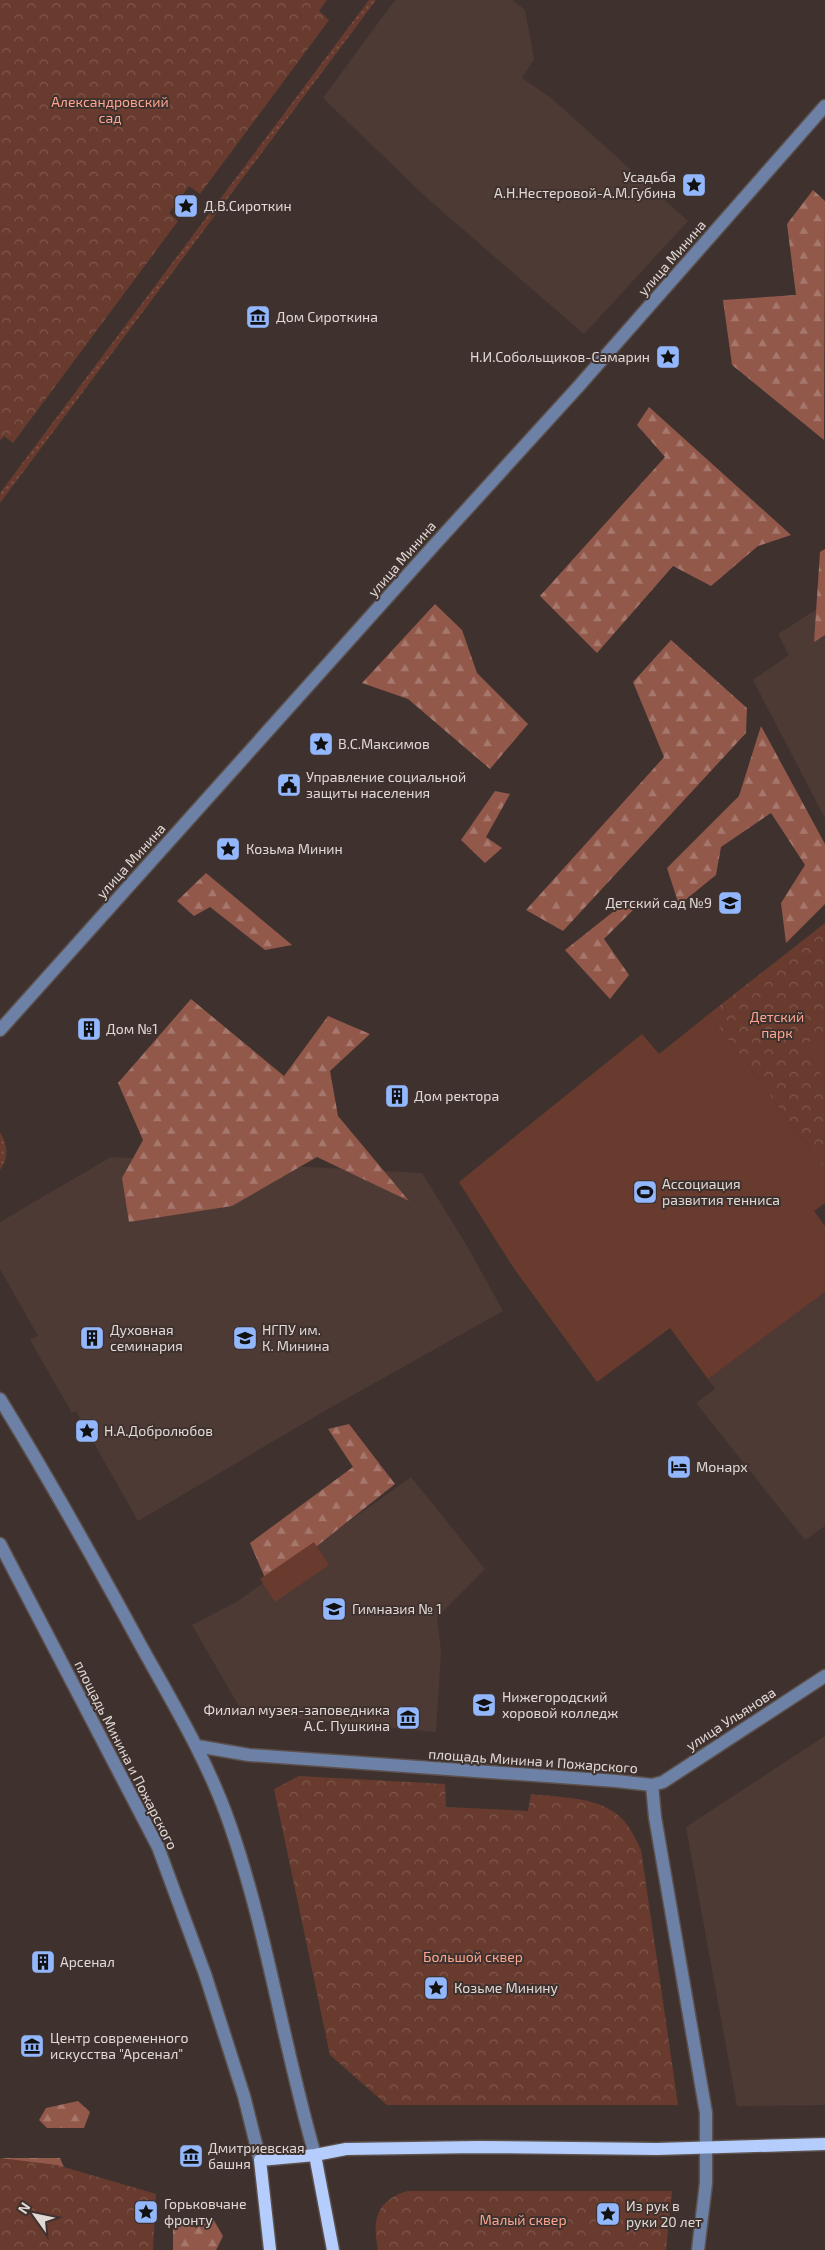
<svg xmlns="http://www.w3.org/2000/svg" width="825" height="2250" font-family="'Exo 2',sans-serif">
	<defs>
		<pattern id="grass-dots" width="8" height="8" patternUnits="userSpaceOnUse" patternTransform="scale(1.25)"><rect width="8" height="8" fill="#693b2f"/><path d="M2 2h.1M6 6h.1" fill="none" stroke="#7e574c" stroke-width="1.8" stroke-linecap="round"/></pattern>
		<pattern id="forest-firs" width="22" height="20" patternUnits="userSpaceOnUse" patternTransform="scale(1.25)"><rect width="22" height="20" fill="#92584a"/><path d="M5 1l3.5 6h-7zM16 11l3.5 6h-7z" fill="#a6776c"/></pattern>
		<pattern id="park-crowns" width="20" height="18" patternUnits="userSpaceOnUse" patternTransform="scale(1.25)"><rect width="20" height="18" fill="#693b2f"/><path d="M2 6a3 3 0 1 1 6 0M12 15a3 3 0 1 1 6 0" fill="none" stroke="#7e574c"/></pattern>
	</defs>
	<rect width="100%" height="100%" fill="#3f322e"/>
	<!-- built -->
	<path fill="#4e3a35" d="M395,0H512L525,10L534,59L522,78L551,98L688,221L584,334L428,199L323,98Z
		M825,604V818L753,680L789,655L778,634Z
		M111,1157L422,1173L467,1246L503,1311L328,1409L138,1521L76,1411L72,1413L30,1340L38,1336L0,1269V1222Z
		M825,1292V1526L805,1540L696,1403L715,1389L708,1379Z
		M411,1477L485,1569L437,1617L441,1651L436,1732L243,1713L192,1625L238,1601Z
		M825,1736V2105L737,2106L686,1827Z"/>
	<!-- grass -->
	<path fill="url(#grass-dots)" d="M369,0H376L0,503V493Z
		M0,1132C8,1146 9,1157 0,1170Z"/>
	<!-- forest -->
	<path fill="url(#forest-firs)" d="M813,190L825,201L824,440L732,365L723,300L796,295L787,224Z
		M649,407L791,535L758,546L711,586L673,566L597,653L540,596L665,457L637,425Z
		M825,549V635L814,642L820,552Z
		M435,604L462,630L477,673L528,724L490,769L408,699L362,683Z
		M671,640L747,708L746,733L563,931L526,910L664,757L633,682Z
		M761,726L825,844V904L786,943L781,903L805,865L771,813L721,847L716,875L679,905L667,868L739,796Z
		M495,791L510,794L486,837L502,848L485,863L461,840Z
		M206,873L292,945L265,950L210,907L194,916L177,901Z
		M623,904H639L604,939L629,975L610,999L565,950Z
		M191,999L284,1076L328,1016L370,1034L330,1071L338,1116L409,1201L317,1157L232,1206L129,1222L122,1178L143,1140L118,1083Z
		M349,1424L395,1484L268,1585L250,1543L353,1467L328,1429Z
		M78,2101L90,2112L84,2128H47L39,2120L46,2108Z
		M0,2158H60L66,2172Z
		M213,2219L223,2236L216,2250H173V2229L184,2220L196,2228Z"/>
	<!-- park -->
	<path fill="url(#park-crowns)" d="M0,0H327L319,11L329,20L200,194L189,186L169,213L178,221L13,443L4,436L0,441Z
		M825,923V1169L709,1014Z
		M299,1776L445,1784L446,1807L528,1811L531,1794C563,1798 608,1796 628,1826C633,1833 637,1842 641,1850L678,2105H387L330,2055L274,1789Z
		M0,2158L57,2165L156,2194L153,2250H0Z
		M408,2191H672L666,2250H378C372,2220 376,2200 408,2191Z"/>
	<!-- pitch -->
	<path fill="#693b2f" d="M709,1014L825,1169V1203L814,1211L825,1226V1292L708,1379L670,1328L597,1382L515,1270L459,1182L642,1034L659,1054Z
		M825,1030V1081L804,1046Z
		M314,1542L329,1565L275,1602L260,1579Z"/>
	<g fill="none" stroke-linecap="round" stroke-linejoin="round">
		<defs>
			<path id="minor" d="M0,1030L437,542L578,387L825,106
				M0,1399C49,1479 95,1561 140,1644C172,1702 207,1759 229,1822C267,1930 283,2045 315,2155
				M0,1544L158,1847L205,1974L244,2096L260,2160
				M197,1746L249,1755L616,1781L652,1785L663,1782L825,1676
				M652,1785L655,1817L706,2113V2183L698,2250"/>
			<path id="major" d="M315,2155L333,2250
				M270,2250L260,2160L315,2155L346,2149L478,2147L657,2149L825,2144"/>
		</defs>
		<!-- minor casing -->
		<use href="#minor" stroke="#5c504c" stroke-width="15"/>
		<!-- major casing -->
		<use href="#major" stroke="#5c504c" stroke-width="15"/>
		<!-- minor -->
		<use href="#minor" stroke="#6d81a7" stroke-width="12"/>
		<!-- major -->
		<use href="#major" stroke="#b4cdfc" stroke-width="12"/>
	</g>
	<!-- icons -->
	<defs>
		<symbol id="sight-square" viewBox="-11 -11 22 22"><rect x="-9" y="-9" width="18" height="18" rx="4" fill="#93b7fd" stroke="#3f322e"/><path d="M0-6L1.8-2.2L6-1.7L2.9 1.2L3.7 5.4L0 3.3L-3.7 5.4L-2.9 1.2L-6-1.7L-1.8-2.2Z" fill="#111"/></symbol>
		<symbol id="museum-square" viewBox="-11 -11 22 22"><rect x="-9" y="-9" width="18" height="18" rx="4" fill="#93b7fd" stroke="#3f322e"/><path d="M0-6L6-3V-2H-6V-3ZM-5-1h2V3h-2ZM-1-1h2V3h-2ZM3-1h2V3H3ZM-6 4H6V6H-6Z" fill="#111"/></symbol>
		<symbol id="civic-square" viewBox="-11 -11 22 22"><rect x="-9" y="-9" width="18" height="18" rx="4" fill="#93b7fd" stroke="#3f322e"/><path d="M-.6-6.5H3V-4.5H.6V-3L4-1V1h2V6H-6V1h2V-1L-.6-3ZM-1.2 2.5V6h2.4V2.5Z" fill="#111"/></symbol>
		<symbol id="school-square" viewBox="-11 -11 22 22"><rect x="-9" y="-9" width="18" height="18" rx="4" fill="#93b7fd" stroke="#3f322e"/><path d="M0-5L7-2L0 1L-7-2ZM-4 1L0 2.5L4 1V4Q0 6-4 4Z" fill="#111"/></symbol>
		<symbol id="building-square" viewBox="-11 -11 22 22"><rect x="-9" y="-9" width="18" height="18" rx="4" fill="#93b7fd" stroke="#3f322e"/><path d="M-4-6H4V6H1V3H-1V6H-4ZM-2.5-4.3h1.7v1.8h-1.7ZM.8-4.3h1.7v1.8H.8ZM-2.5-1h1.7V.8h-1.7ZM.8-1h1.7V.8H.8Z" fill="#111"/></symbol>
		<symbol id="stadium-square" viewBox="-11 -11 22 22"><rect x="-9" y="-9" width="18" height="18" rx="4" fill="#93b7fd" stroke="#3f322e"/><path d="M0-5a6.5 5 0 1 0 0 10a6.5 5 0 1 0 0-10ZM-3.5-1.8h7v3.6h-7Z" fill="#111"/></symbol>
		<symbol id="university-square" viewBox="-11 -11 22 22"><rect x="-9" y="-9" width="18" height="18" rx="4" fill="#93b7fd" stroke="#3f322e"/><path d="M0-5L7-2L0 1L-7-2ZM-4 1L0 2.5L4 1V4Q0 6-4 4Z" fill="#111"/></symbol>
		<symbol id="hotel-square" viewBox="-11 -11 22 22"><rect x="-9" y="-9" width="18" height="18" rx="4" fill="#93b7fd" stroke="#3f322e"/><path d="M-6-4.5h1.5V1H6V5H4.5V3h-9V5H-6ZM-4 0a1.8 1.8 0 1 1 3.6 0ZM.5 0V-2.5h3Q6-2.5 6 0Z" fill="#111"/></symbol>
	</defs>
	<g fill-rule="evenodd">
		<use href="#sight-square" x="680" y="171" width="28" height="28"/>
		<use href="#sight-square" x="172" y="192" width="28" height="28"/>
		<use href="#museum-square" x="244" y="303" width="28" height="28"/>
		<use href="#sight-square" x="654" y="343" width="28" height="28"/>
		<use href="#sight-square" x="307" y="730" width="28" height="28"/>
		<use href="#civic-square" x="275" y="771" width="28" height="28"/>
		<use href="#sight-square" x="214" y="835" width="28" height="28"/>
		<use href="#school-square" x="716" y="889" width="28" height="28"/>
		<use href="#building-square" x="75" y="1015" width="28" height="28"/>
		<use href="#building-square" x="383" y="1082" width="28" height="28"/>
		<use href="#stadium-square" x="631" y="1178" width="28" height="28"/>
		<use href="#building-square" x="78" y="1324" width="28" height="28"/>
		<use href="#university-square" x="231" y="1324" width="28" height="28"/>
		<use href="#sight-square" x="73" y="1417" width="28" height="28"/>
		<use href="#hotel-square" x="665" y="1453" width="28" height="28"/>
		<use href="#school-square" x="320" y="1595" width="28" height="28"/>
		<use href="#university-square" x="470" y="1691" width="28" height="28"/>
		<use href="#museum-square" x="394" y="1704" width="28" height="28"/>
		<use href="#building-square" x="29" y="1948" width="28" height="28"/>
		<use href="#sight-square" x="422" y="1974" width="28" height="28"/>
		<use href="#museum-square" x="18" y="2032" width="28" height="28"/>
		<use href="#museum-square" x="177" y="2142" width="28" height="28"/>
		<use href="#sight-square" x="132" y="2198" width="28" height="28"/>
		<use href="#sight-square" x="594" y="2200" width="28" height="28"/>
	</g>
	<g text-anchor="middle" stroke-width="4" stroke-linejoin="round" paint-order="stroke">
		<!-- park labels -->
		<g font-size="14" fill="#fea58f" stroke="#3f322e">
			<text x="110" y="107">Александровский<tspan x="110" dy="16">сад</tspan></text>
			<text x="777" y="1022">Детский<tspan x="777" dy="16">парк</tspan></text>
			<text x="473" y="1962">Большой сквер</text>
			<text x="523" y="2225">Малый сквер</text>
		</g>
		<!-- poi labels -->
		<g font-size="14" fill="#e1d9d6" stroke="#3f322e" text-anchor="start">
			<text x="676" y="182" text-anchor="end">Усадьба<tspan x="676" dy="16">А.Н.Нестеровой-А.М.Губина</tspan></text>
			<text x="204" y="211">Д.В.Сироткин</text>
			<text x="276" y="322">Дом Сироткина</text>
			<text x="650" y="362" text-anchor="end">Н.И.Собольщиков-Самарин</text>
			<text x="338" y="749">В.С.Максимов</text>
			<text x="306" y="782">Управление социальной<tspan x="306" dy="16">защиты населения</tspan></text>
			<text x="246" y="854">Козьма Минин</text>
			<text x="712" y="908" text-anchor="end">Детский сад №9</text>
			<text x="106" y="1034">Дом №1</text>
			<text x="414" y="1101">Дом ректора</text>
			<text x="662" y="1189">Ассоциация<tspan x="662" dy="16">развития тенниса</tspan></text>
			<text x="110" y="1335">Духовная<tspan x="110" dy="16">семинария</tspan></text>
			<text x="262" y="1335">НГПУ им.<tspan x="262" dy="16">К. Минина</tspan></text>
			<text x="104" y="1436">Н.А.Добролюбов</text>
			<text x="696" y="1472">Монарх</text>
			<text x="352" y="1614">Гимназия № 1</text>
			<text x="502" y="1702">Нижегородский<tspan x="502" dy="16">хоровой колледж</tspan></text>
			<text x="390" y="1715" text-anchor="end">Филиал музея-заповедника<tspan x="390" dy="16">А.С. Пушкина</tspan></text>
			<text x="60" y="1967">Арсенал</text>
			<text x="454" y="1993">Козьме Минину</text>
			<text x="50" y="2043">Центр современного<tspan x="50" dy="16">искусства "Арсенал"</tspan></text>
			<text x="208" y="2153">Дмитриевская<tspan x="208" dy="16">башня</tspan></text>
			<text x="164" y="2209">Горьковчане<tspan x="164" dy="16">фронту</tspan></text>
			<text x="626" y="2211">Из рук в<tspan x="626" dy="16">руки 20 лет</tspan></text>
		</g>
		<!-- street labels -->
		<g font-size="14" fill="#e1d9d6" stroke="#3f322e">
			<text transform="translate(672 258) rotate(-49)" y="5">улица Минина</text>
			<text transform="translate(402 559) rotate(-49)" y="5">улица Минина</text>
			<text transform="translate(131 861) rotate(-48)" y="5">улица Минина</text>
			<text transform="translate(731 1719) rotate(-33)" y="5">улица Ульянова</text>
			<text transform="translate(126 1755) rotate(63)" y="5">площадь Минина и Пожарского</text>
			<text transform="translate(533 1761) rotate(4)" y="5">площадь Минина и Пожарского</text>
		</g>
	</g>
	<!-- north arrow -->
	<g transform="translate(35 2215) rotate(303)" stroke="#3f322e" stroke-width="4" paint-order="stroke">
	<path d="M0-4L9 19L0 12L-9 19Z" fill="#e1d9d6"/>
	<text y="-8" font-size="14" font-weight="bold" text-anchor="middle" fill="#e1d9d6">N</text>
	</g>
</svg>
